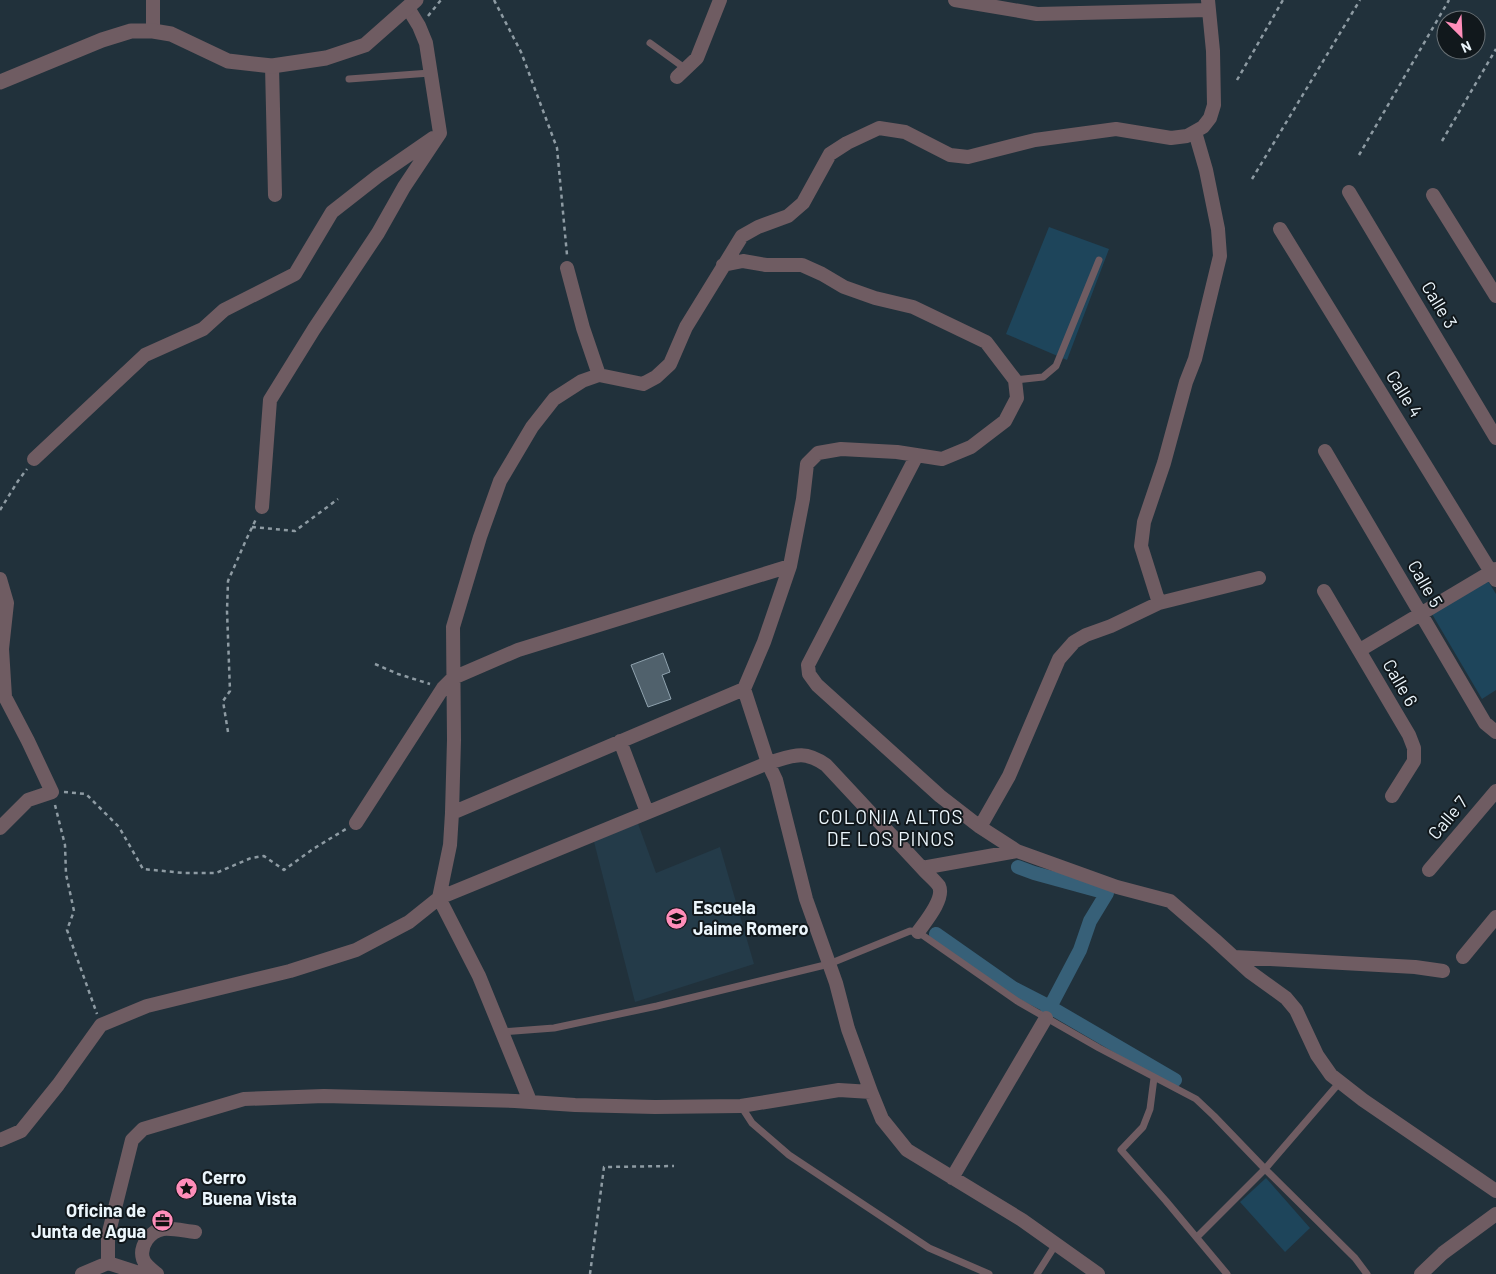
<svg xmlns="http://www.w3.org/2000/svg" width="1496" height="1274" font-family="Barlow,sans-serif">
	<rect width="100%" height="100%" fill="#21313b"/>
	<!-- built -->
	<path fill="#243b49" d="M636,818L656,873L720,847L754,964L635,1002L592,834Z"/>
	<!-- green -->
	<path fill="#1e455b" d="M1049,227L1109,249L1067,360L1006,334Z
		M1488,581L1496,594V690L1482,699L1432,614Z
		M1266,1178L1310,1228L1285,1252L1240,1202Z"/>
	<g fill="none" stroke-linecap="round" stroke-linejoin="round">
		<!-- canal -->
		<path stroke="#376078" stroke-width="14" d="M936,934L1013,988L1050,1007L1080,950L1090,921L1107,893L1034,873L1018,867
			M1047,1013L1050,1007L1175,1080"/>
	</g>
	<!-- building -->
	<path fill="#50616c" stroke="#90a3af" d="M663,653L670,672L662,675L671,699L648,707L631,665Z"/>
	<g fill="none" stroke-linecap="round" stroke-linejoin="round">
		<!-- path -->
		<path stroke="#8e9ba3" stroke-width="2.5" stroke-dasharray="4 4" stroke-linecap="butt" d="M494,0L521,52L557,148L567,255
			M428,16L441,0
			M1237,80L1283,0
			M1442,141L1496,49
			M1359,155L1449,0
			M1252,179L1360,0
			M0,510L18,481L27,469
			M252,527L295,531L338,499
			M375,664L398,674L430,684
			M228,732L223,701L230,691L227,611L228,581L246,540L257,517
			M64,792L86,794L119,827L143,869L184,873H216L251,858L264,856L284,870L313,849L346,829
			M55,805L65,845L66,874L74,911L67,930L97,1014
			M590,1274L604,1167L674,1166"/>
		<!-- service -->
		<path stroke="#6f5c62" stroke-width="7" d="M650,43L686,69
			M349,79L430,73
			M1015,380L1043,377L1056,366L1099,260
			M502,1032L554,1028L657,1006L829,964L910,931L918,932L1017,1001L1099,1048L1196,1099L1214,1116L1265,1169L1355,1258L1367,1274
			M1154,1078L1150,1109L1143,1127L1121,1150L1166,1201L1227,1274
			M741,1106L752,1123L789,1155L929,1248L989,1274
			M1197,1237L1265,1169L1340,1082
			M1037,1274L1056,1244"/>
		<!-- minor -->
		<path stroke="#6f5c62" stroke-width="14" d="M153,0V31
			M955,0L1037,14L1209,10
			M272,66L275,195
			M677,77L697,58L720,0
			M1349,192L1496,438
			M1433,195L1496,296
			M1280,229L1496,580
			M723,265L743,261L766,265H802L822,274L844,287L875,298L913,307L986,342L1015,380L1017,398L1005,421L971,447L942,459L897,452L841,449L818,453L807,464L803,499L790,566L764,642L744,689
			M567,268L583,328L599,375
			M1325,451L1485,723L1496,732
			M917,455L808,665L809,674L817,685L940,796L980,827L1017,851L1117,887L1170,901L1215,940L1250,972L1286,998L1296,1010L1317,1055L1331,1075L1363,1100L1496,1191
			M34,459L145,355L203,329L224,310L295,274L332,212L378,176L433,138
			M262,507L270,400L314,329L378,233L404,187L440,133L426,43L419,26L408,8
			M0,579L7,603L2,649L5,697L28,741L52,792L28,800L0,828
			M1324,591L1409,735L1414,748V761L1392,796
			M1159,603L1141,546L1144,522L1164,463L1186,382L1195,359L1220,256L1218,229L1206,170L1195,132
			M1360,650L1496,569
			M620,741L647,812
			M452,813L744,689L768,763L776,780L806,899L836,983L848,1029L871,1092L882,1119L907,1150L1022,1220L1098,1274
			M356,823L443,688L453,678L518,650L790,566
			M980,827L1009,776L1059,659L1074,642L1086,635L1111,626L1159,603L1259,578
			M1429,870L1496,791
			M918,932C925,922 945,899 939,886C935,880 927,874 922,868
			M1234,957L1415,967L1443,971
			M1463,957L1496,917
			M530,1101L479,976L439,898L450,845L452,813L454,740L453,627L480,537L500,481L532,427L554,399L582,381L599,375L643,384L656,377L670,364L686,327L742,236L758,227L788,216L803,203L830,154L847,143L879,128L905,132L950,155L968,157L1035,140L1116,129L1171,138L1187,136L1203,127L1210,118L1214,105L1213,51L1208,0
			M0,1140L21,1131L58,1085L101,1025L147,1006L290,971L356,950L409,922L439,898L768,763C793,756 803,749 826,765L922,868L1017,851
			M952,1178L1046,1018
			M82,1274L108,1263
			M142,1274L108,1263V1236L132,1140L143,1129L244,1099L324,1096L515,1101L575,1105L655,1107L741,1106L839,1090L871,1092
			M157,1274C152,1270 145,1265 143,1259C139,1246 150,1231 163,1229C173,1228 185,1231 195,1232
			M1421,1274L1443,1253L1496,1214"/>
		<!-- tertiary -->
		<path stroke="#6f5c62" stroke-width="15" d="M0,82L102,40L131,31H153L171,34L228,61L272,66L326,58L365,45L416,0"/>
	</g>
	<!-- icons -->
	<defs>
		<symbol id="school-disc" viewBox="-11 -11 22 22"><circle r="9.5" fill="#ff8eba" stroke="#11181c"/><path d="M0-5L7-2L0 1L-7-2ZM-4 1L0 2.5L4 1V4Q0 6-4 4Z" fill="#111"/></symbol>
		<symbol id="sight-disc" viewBox="-11 -11 22 22"><circle r="9.5" fill="#ff8eba" stroke="#11181c"/><path d="M0-6L1.8-2.2L6-1.7L2.9 1.2L3.7 5.4L0 3.3L-3.7 5.4L-2.9 1.2L-6-1.7L-1.8-2.2Z" fill="#111"/></symbol>
		<symbol id="office-disc" viewBox="-11 -11 22 22"><circle r="9.5" fill="#ff8eba" stroke="#11181c"/><path d="M-6-3h4V-5.5h4V-3h4V5H-6ZM-1-4.5V-3h2v-1.5ZM-6 0V1H6V0Z" fill="#111"/></symbol>
	</defs>
	<g fill-rule="evenodd">
		<use href="#school-disc" x="664" y="906" width="25" height="25"/>
		<use href="#sight-disc" x="174" y="1176" width="25" height="25"/>
		<use href="#office-disc" x="150" y="1208" width="25" height="25"/>
	</g>
	<g text-anchor="middle" stroke-width="4" stroke-linejoin="round" paint-order="stroke">
		<!-- street labels -->
		<g font-size="18" fill="#ecf6fc" stroke="#11181c">
			<text transform="translate(1439 305) rotate(59)" y="6">Calle 3</text>
			<text transform="translate(1404 394) rotate(58)" y="6">Calle 4</text>
			<text transform="translate(1425 584) rotate(60)" y="6">Calle 5</text>
			<text transform="translate(1400 683) rotate(60)" y="6">Calle 6</text>
			<text transform="translate(1448 818) rotate(-50)" y="6">Calle 7</text>
		</g>
		<!-- poi labels -->
		<g font-size="18" font-weight="bold" fill="#ecf6fc" stroke="#11181c" text-anchor="start">
			<text x="693" y="914">Escuela<tspan x="693" dy="21">Jaime Romero</tspan></text>
			<text x="202" y="1184">Cerro<tspan x="202" dy="21">Buena Vista</tspan></text>
			<text x="146" y="1217" text-anchor="end">Oficina de<tspan x="146" dy="21">Junta de Agua</tspan></text>
		</g>
		<!-- neighbourhood labels -->
		<g font-size="19" letter-spacing="1" fill="#ecf6fc" stroke="#11181c">
			<text x="891" y="824">COLONIA ALTOS<tspan x="891" dy="22">DE LOS PINOS</tspan></text>
		</g>
	</g>
	<!-- north arrow -->
	<g transform="translate(1461 35) rotate(156)"><circle r="24" fill="#11181c" stroke="#697176"/>
	<path d="M0-4L9 19L0 12L-9 19Z" fill="#ff8eba"/>
	<text y="-8" font-size="14" font-weight="bold" text-anchor="middle" fill="#ecf6fc">N</text>
	</g>
</svg>
